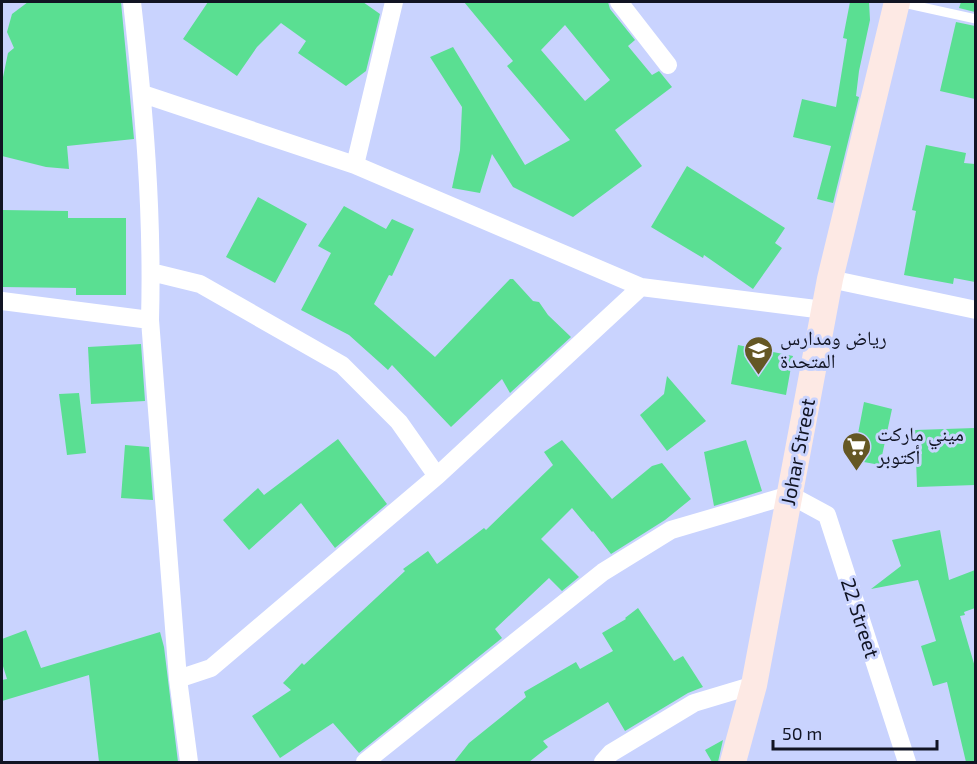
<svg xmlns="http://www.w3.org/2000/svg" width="977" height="764" font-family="'Exo 2','Noto Naskh Arabic',sans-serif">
	<rect width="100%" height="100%" fill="#c9d3fe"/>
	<!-- building -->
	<path fill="#5adf92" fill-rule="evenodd" d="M28,2H121L134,139L67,146L69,169L46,167L2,156V82L8,53L14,48L7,32L12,14Z
		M208,2H363L380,14L366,71L346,86L298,53L306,41L281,23L257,47L237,76L183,39Z
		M464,2H608L610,9L635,40L628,46L652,75L659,71L672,87L615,130L642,166L573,217L513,187L492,154L480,193L452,188L460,150L462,107L430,57L453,47L525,165L570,140L507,66L513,61ZM565,25L610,80L585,101L541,50Z
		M850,2H869L870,20L859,71L856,96L859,97L833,203L817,199L831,146L793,137L802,99L836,107L847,39L843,38Z
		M961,2H975V12L959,8Z
		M956,22L975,26V99L940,91Z
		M926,145L966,153L964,163L975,164V282L954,278L953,284L904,275L916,211L912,210Z
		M687,166L785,228L775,243L782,248L753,289L704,255L703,258L651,227Z
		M258,197L307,224L275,283L226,257Z
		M344,206L386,229L392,219L414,229L392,276L389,275L374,304L435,357L510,279H513L533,301L539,302L548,315L571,337L510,393L502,379L451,427L392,365L388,370L349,335L301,310L331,253L318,246Z
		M2,210L68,211V218H126V295H76V288L2,287Z
		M141,344L145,401L91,404L88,347Z
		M738,345L793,356L786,395L731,384Z
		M667,376L706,421L667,451L640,415L664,394Z
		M79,393L86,453L67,455L59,394Z
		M864,402L892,409L880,465L853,460Z
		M975,428V485L917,487L915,430Z
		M338,439L387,504L335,548L301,503L249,550L223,520L258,488L264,495Z
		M562,440L612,499L652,466L662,463L691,499L665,520L611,554L593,531L592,532L572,508L541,539L579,577L562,591L549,578L495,629L502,638L359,753L333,723L280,758L252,716L291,690L283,683L302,663L304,665L405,571L403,569L428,551L437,564L484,528L486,530L553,465L544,452Z
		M746,440L762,491L714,506L704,452Z
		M125,445L149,447L153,500L121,498Z
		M940,530L949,580L975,570V608L964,612L965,615L960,616L975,667V762H966L947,682L933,686L921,646L936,641L918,580L871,589L901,566L892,540Z
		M638,608L674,661L683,656L703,687L688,693L625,731L608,702L543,741L548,747L529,762H454L469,743L526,697L524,692L576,662L580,669L613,651L602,633L626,619L625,618Z
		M26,630L41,668L160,632L164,647L178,762H99L89,675L2,701V680L7,679L2,663V639Z
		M723,740L718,762H712L705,750Z"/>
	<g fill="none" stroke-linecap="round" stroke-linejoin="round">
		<!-- lane -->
		<path stroke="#fff" stroke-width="9" d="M899,2L976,19"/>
		<!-- street -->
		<path stroke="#fff" stroke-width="18" d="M132,2C144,107 153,213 150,320L178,679L189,762
			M619,2L668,65
			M143,94L355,165L641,287L824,310
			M355,165L394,2
			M151,272L200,284L342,365L399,422L437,476
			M830,279L976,310
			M2,301L150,320
			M178,679L211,668L437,476L641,287
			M365,762L603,572L671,530L790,495L827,515L907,762
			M603,762L611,753L694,703L754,685"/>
		<!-- secondary -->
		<path stroke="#fde9e4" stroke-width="26" d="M733,762L754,685L830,279L897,2"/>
	</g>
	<!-- icons -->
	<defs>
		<symbol id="school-pin" viewBox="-11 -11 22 30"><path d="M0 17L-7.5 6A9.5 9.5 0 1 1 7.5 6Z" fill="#645724" stroke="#c9d3fe"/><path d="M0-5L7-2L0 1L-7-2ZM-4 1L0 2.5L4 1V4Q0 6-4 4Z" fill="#fff"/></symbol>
		<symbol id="supermarket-pin" viewBox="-11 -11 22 30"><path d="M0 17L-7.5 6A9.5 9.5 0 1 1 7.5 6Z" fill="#645724" stroke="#c9d3fe"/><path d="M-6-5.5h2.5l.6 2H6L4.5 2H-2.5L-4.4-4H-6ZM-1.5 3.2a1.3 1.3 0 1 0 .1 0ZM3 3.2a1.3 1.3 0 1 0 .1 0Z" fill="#fff"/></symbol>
	</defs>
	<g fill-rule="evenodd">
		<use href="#school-pin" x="742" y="334" width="33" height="45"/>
		<use href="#supermarket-pin" x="840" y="430" width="33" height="45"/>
	</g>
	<g text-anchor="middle" stroke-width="6" stroke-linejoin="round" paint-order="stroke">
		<!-- poi labels -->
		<g font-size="20" fill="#111423" stroke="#c9d3fe" text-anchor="start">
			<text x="780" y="345">رياض ومدارس<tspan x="780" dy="23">المتحدة</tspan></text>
			<text x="877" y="441">ميني ماركت<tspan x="877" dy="23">أكتوبر</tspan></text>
		</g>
		<!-- street labels -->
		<g font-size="20" fill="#111423" stroke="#c9d3fe">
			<text transform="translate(798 452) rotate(-79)" y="7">Johar Street</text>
			<text transform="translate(860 618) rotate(72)" y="7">22 Street</text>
		</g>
	</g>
	<!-- border -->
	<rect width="977" height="764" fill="none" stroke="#111423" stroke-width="6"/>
	<!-- scale -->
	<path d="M773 740v9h164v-9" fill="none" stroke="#111423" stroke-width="3"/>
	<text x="782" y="740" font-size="18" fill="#111423" stroke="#c9d3fe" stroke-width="4.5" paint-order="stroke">50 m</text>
</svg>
